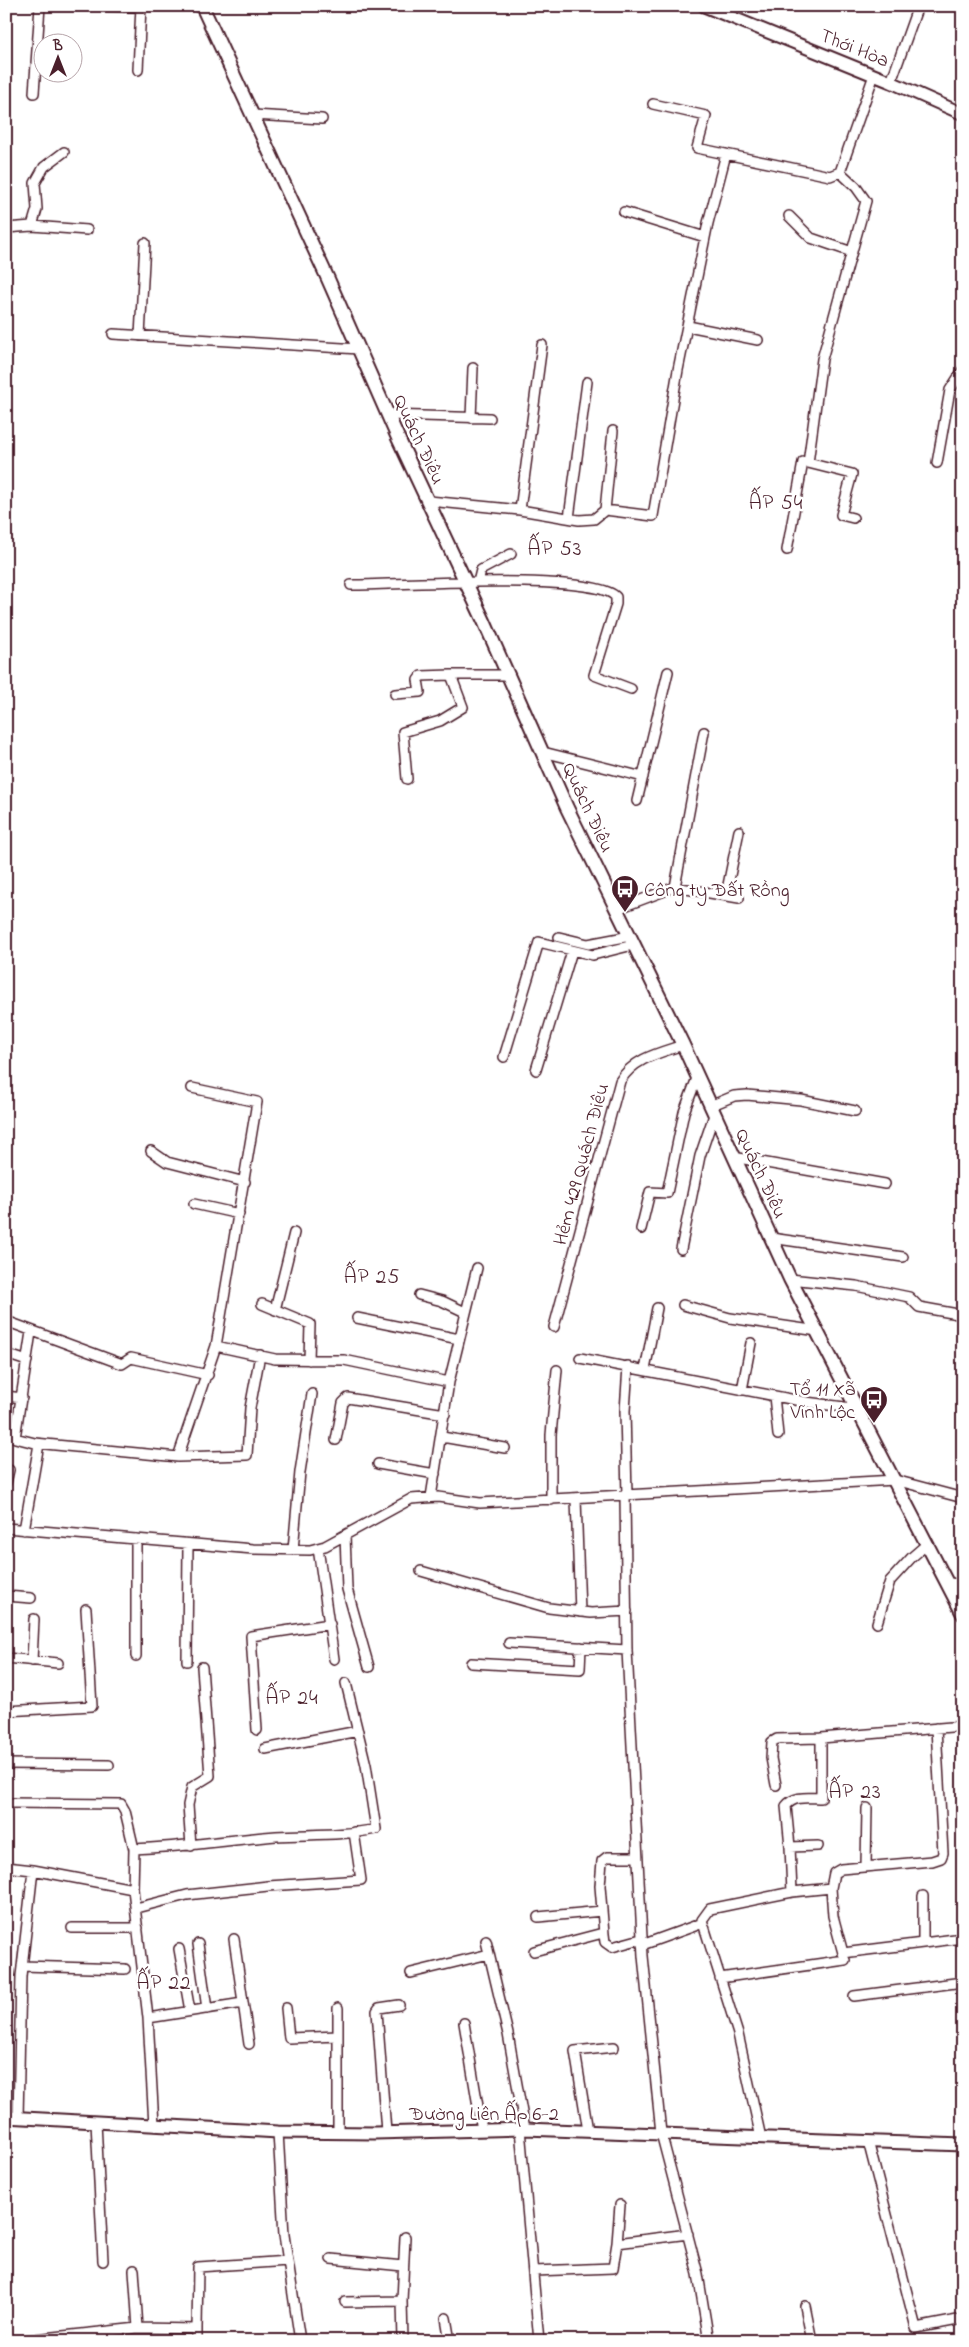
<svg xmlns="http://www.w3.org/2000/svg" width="969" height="2347" font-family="'Indie Flower',sans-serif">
	<rect width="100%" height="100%" fill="#fff"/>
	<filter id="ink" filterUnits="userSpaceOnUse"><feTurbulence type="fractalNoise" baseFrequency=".02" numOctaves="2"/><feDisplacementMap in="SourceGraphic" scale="10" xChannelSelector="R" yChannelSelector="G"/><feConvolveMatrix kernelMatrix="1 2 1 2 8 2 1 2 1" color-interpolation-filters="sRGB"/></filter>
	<g filter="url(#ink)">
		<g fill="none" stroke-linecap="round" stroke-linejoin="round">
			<defs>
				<path id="minor" d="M103,6L141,7
					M138,70L141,6
					M891,82L918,6
					M34,93L40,6
					M653,104L706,116L697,148L830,176L840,172L874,75
					M253,115L322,119
					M624,212L705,237
					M789,216L811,238L852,252
					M32,226L87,230
					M6,228L32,226L37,209L35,183L44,167L64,152
					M688,326L758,340
					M113,334L359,349
					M140,336L145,243
					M388,415L490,418
					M471,418L473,368
					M808,463L852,474L841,515L853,518
					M937,463L950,390L963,370
					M429,501L520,510L579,520L594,519L605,510L613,431
					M520,510L542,345
					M605,510L653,516L678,370L708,223L726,154
					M569,518L587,382
					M787,550L803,462L808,463L822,359L866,201L856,187L840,172
					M478,582L481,570L511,554
					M351,585C391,585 597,572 616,597V604L594,675L631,689
					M395,694L420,692L418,680L421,676L451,675
					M543,752L643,777
					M407,779L403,732L440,721L463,707L451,675H509
					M637,801L668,672
					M675,887L704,732
					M726,895L739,831
					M617,909L675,887L739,898
					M559,937L588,944L630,936
					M504,1057L539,942L593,955L633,945
					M536,1070L572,951
					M710,1106L734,1096L747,1095L801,1100L855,1111
					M151,1151L167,1162L245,1182
					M733,1157L885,1184
					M194,1204L239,1214
					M641,1229L650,1192L667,1193L684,1112L697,1078
					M771,1238L903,1257
					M681,1249L700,1156L714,1115
					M790,1279L856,1286L909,1297L919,1307L963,1315
					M419,1295L442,1301L465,1312
					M262,1304L310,1324L309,1360
					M683,1305L730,1318L818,1331
					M275,1310L294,1233
					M357,1318L459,1339
					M6,1321L122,1364L131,1358L208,1375
					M554,1327L620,1081C634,1058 659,1053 683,1045
					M31,1332L15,1438L35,1443L178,1457L247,1455L250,1408L260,1355
					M216,1346L275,1359L344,1360L449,1382
					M6,1354L27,1361
					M580,1358L806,1402L859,1409
					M645,1370L657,1308
					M742,1390L751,1343
					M6,1396L22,1398
					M774,1396L778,1435
					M442,1437L505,1448
					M336,1440L343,1403L348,1398L445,1414
					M178,1457L216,1346L257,1102L192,1088
					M378,1464L435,1474
					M6,1469L9,1470L6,1483
					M625,1496L627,1650L643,1956L661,2133L698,2274L709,2341
					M627,1496L625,1411L628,1366
					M431,1497L449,1382L477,1268
					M576,1499L580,1612
					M551,1500V1435L557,1370
					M6,1528L253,1549L310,1550L325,1546L411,1499L438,1497L480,1503L895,1480L963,1498
					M24,1530L39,1444
					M345,1535L347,1589L369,1667
					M318,1548L334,1659
					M293,1550L300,1472L312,1394
					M421,1571L549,1608L591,1613L627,1611
					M947,1583L963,1584
					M6,1596L31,1598
					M877,1623L890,1581L912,1557L927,1544
					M509,1643L627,1650
					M136,1656V1539
					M6,1658L58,1663
					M32,1661L34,1619
					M187,1661L188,1544
					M471,1663L580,1669L581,1647
					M6,1711L92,1706L86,1609
					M257,1730L251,1636L330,1624
					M265,1749L358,1731
					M6,1764L109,1765
					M776,1785L771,1758L772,1742L777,1739L821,1738
					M6,1803L121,1804L125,1811L134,1849
					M191,1846L188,1805L192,1787L210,1776L202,1667
					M790,1847L818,1846
					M866,1866L867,1808
					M6,1867L33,1870L133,1889L148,2018L154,2125
					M831,1888L833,1916L843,1953L963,1938
					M133,1889L134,1849C182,1847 229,1840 276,1836C309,1834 343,1836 376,1829L366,1765L346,1683
					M792,1892L790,1847L786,1806C794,1795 809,1798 821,1798V1738L963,1726
					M136,1908L187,1895L268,1886L361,1880L354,1832
					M538,1917L602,1911
					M72,1928H138
					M604,1934L600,1886L602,1861L607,1857H636
					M234,1939L249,2044
					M486,1941L508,2034L525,2129
					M923,1942V1896
					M198,1944L207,2009
					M642,1945L703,1923
					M179,1949L190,2011
					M534,1951L599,1934H604L605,1942L612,1947L641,1939
					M22,1966L125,1969
					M411,1973L489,1954
					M720,1978L845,1960
					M854,1996L963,1982
					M286,2008L289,2038L338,2036
					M148,2018L243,2003
					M464,2023L482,2130
					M18,2118L21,1976L33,1870
					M96,2122L103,2261
					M520,2129L539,2341
					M588,2131L575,2051L614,2047
					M278,2132L284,2235L300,2341
					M338,2132V2008
					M386,2132L377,2011L379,2008L399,2005
					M761,2138L738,2034L702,1920L710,1909L792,1892L831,1888L834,1873L841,1869L932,1861L941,1858L943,1853L936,1728
					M868,2141L916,2328L963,2319
					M617,2243L620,2205
					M331,2259L403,2266
					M134,2270L138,2328
					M534,2271L613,2268L617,2243L688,2234
					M345,2302L402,2301
					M805,2306L812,2341
					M446,2318L450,2341
					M197,2329L198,2267L288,2261
					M16,2341L138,2328L197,2329V2341
					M403,2341L402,2301L405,2237"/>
				<path id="tertiary" d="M704,6L891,82L963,114
					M6,2117L278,2132L375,2133L525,2129L963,2145"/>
				<path id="secondary" d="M202,6L328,279L398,438L484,621L567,808L683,1045L790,1279L963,1614"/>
			</defs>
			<!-- minor casing -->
			<use href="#minor" stroke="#4a1f2b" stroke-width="12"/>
			<!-- tertiary casing -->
			<use href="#tertiary" stroke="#4a1f2b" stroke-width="15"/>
			<!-- secondary casing -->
			<use href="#secondary" stroke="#4a1f2b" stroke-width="16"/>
			<!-- minor -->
			<use href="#minor" stroke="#fff" stroke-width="9"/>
			<!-- tertiary -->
			<use href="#tertiary" stroke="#fff" stroke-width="11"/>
			<!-- secondary -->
			<use href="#secondary" stroke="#fff" stroke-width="12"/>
		</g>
	</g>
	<!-- icons -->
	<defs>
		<symbol id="bus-pin" viewBox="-11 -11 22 30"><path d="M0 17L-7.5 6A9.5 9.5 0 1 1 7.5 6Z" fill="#4a1f2b" stroke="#fff"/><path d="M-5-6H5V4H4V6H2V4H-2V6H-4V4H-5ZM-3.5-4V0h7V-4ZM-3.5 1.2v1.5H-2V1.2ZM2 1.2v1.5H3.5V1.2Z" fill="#fff"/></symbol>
	</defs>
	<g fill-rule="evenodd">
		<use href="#bus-pin" x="609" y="873" width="32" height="43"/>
		<use href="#bus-pin" x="858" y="1384" width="32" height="43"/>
	</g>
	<g text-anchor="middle" stroke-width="5" stroke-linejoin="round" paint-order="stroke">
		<!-- street labels -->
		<g font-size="20" fill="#4a1f2b" stroke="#fff">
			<text transform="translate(855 47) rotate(22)" y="7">Thới Hòa</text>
			<text transform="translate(420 439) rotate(65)" y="7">Quách Điêu</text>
			<text transform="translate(589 807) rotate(65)" y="7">Quách Điêu</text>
			<text transform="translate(580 1164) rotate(-75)" y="7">Hẻm 429 Quách Điêu</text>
			<text transform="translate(762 1173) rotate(65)" y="7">Quách Điêu</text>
			<text x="484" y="2120">Đường Liên Ấp 6-2</text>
		</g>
		<!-- poi labels -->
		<g font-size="20" fill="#4a1f2b" stroke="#fff" text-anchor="start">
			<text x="644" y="896">Công ty Đất Rồng</text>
			<text x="855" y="1395" text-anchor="end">Tổ 11 Xã<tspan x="855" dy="23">Vĩnh Lộc</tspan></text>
		</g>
		<!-- neighbourhood labels -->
		<g font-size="21" letter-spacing="1" fill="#4a1f2b" stroke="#fff">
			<text x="776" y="509">ẤP 54</text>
			<text x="555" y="555">ẤP 53</text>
			<text x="372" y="1283">ẤP 25</text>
			<text x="292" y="1704">ẤP 24</text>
			<text x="855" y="1798">ẤP 23</text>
			<text x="164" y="1989">ẤP 22</text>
		</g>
	</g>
	<!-- margin -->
	<rect width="969" height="2347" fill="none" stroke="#fff" stroke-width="25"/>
	<rect x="12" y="12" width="944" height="2322" fill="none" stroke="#4a1f2b" stroke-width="2" filter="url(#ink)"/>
	<!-- north arrow -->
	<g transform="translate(58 58)"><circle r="24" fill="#ffffff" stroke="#b7a5aa"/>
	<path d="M0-4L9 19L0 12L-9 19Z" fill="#4a1f2b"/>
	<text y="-8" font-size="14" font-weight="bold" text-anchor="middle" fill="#4a1f2b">B</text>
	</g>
</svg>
